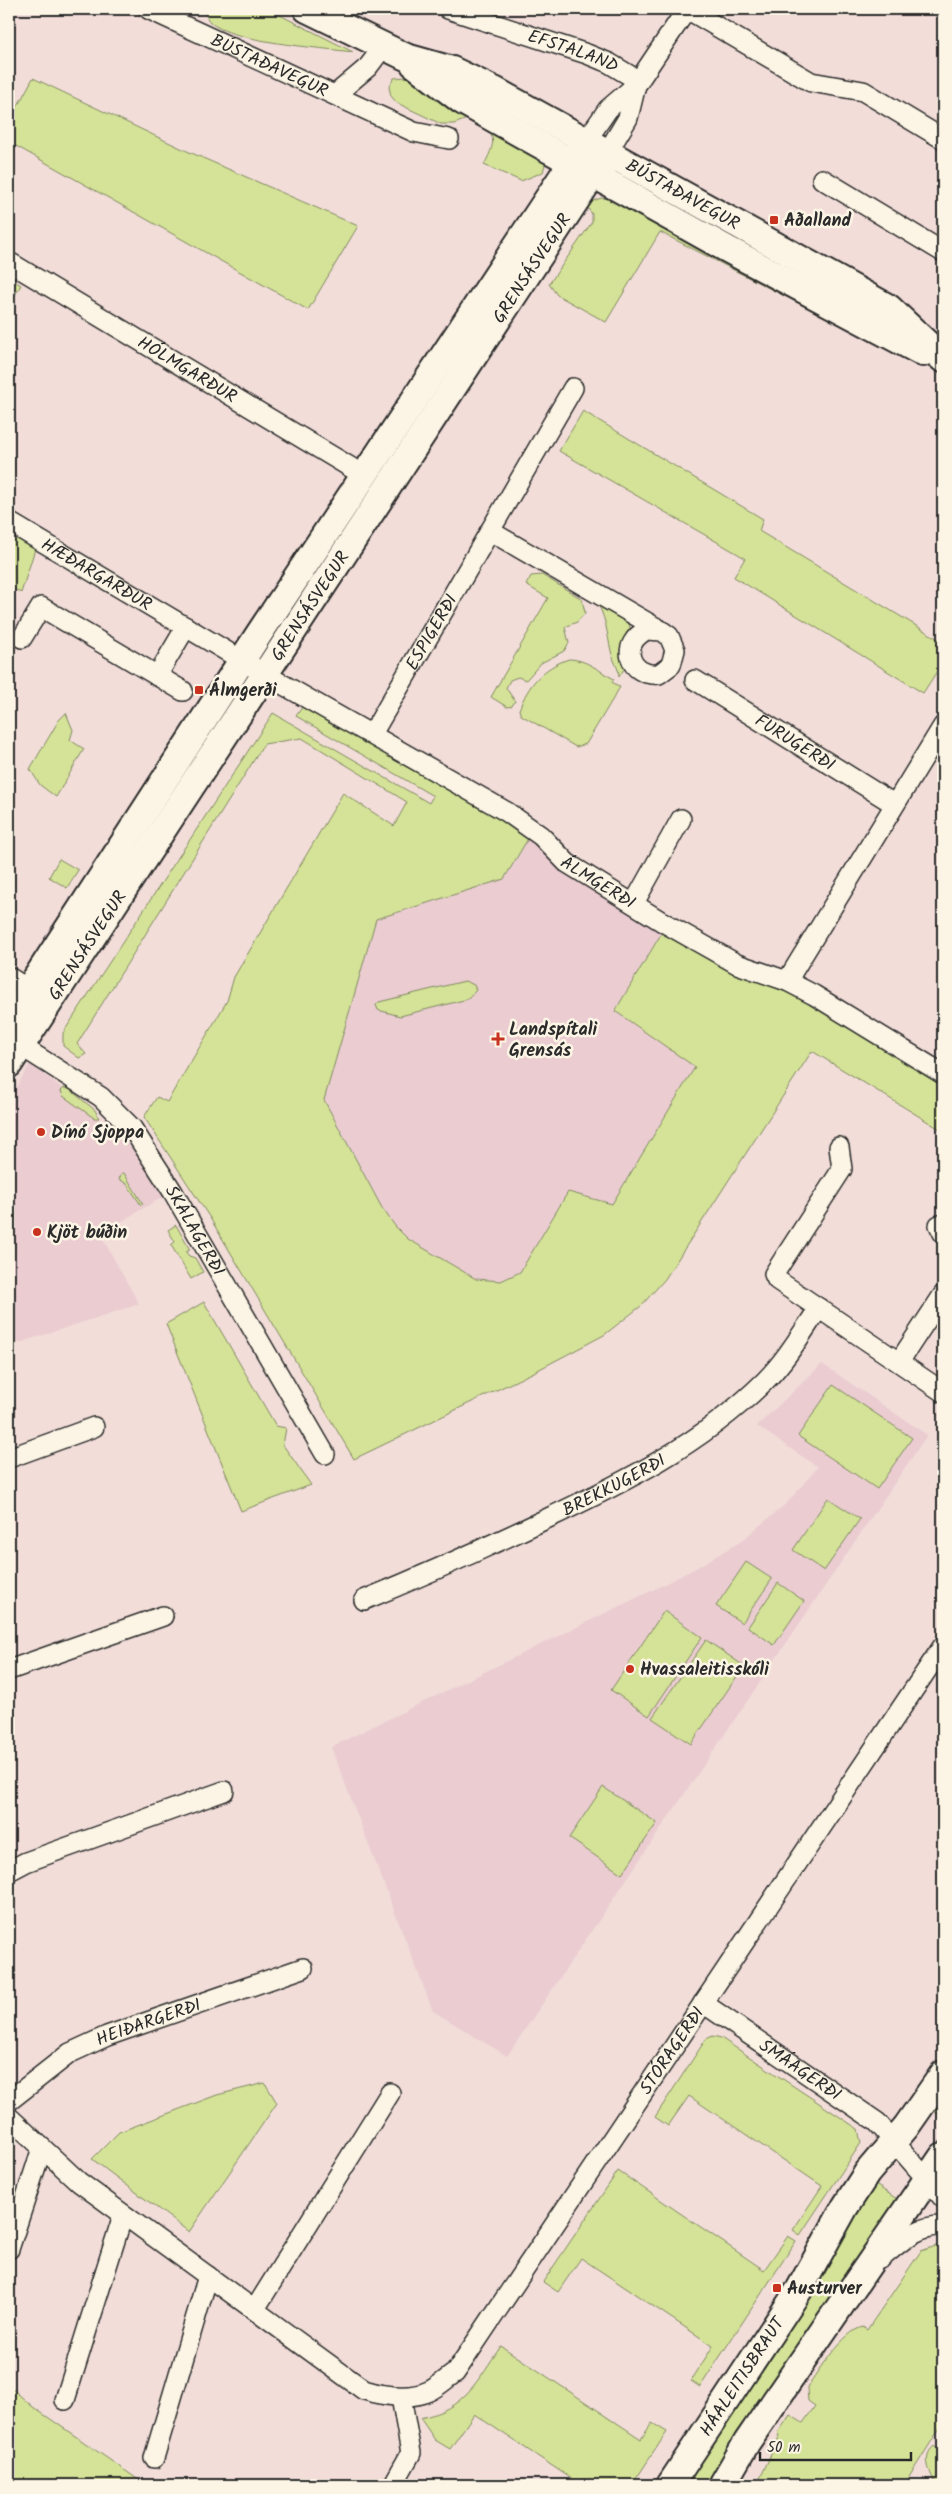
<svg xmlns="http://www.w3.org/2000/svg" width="952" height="2494" font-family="Kalam,sans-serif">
	<rect width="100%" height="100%" fill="#f2ddd9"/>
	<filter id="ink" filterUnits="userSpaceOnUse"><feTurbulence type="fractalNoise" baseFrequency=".02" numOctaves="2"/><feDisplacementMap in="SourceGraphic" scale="10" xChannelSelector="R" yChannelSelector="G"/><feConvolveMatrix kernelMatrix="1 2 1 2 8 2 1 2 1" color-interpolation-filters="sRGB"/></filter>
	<g filter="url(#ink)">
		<!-- built -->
		<path fill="#eaccd1" d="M529,837L664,929L615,1011L695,1067L612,1204L568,1192L520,1272L501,1281L476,1279L458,1269L408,1239L395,1226L382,1208L324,1100L376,919L504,879Z
			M30,1064L76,1099L134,1150L164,1196L100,1234L139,1304L9,1346V1100Z
			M822,1364L927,1435L507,2056L433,2011L331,1747L653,1590L694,1569L740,1542L787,1503L818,1467L757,1426Z"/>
		<!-- green -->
		<path fill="#d4e397" stroke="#808761" d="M203,9H268L353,52C322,48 231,42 210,22C207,19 205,13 203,9Z
			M405,77L422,81L547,157L543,172L521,181L484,165C499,137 495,131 467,119L454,124H441L397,103L391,96L389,87L394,78Z
			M33,78L187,151L358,226L308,310L9,142V122Z
			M601,198L614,199L698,242L866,338L660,232L606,322L557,295L549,284L592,222V214L587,207L591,202Z
			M9,278L21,285L9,305Z
			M583,411L763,519L759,531L943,642V662L923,693L734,577L745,558L559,451Z
			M9,529L36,546L21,593L9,586Z
			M542,575L582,599L585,613L577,622L565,627L569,643L564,651L541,663L526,680L518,677L510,680L506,688L515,701L512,706L507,707L491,697L548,598L526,585L531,576Z
			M598,604L629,622L630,628L626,666L619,677C619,669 616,666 613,658C607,639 608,623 598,604Z
			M569,659C586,659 599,671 614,679L612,682L620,687L586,744L576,747L521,715L519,710C528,684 544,667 569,659Z
			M305,703L529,837L504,879L376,919L324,1100L382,1208L395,1226L408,1239L476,1279L501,1281L520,1272L568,1192L612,1204L695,1067L615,1011L664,929L794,991L943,1082V1131L812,1051L665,1279L641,1306L604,1335L534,1372L354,1459L210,1218L144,1117L157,1097L167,1102L227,1001L234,977L343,793L394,826L407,802L302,738L264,744L77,1044L86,1054L79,1058L63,1046V1033L273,713L429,803L433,796L296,716Z
			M66,713L73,730L70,740L84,749L56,797L40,785L30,769L59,720Z
			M59,859L78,870L67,888L49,877Z
			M465,981L474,985L476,990L468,999L400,1016L378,1010L376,1005L379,1002Z
			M64,1088L69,1089L95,1110L99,1118H94L63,1096L61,1091Z
			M122,1173H124L143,1204L141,1205L127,1184L119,1179Z
			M176,1225L190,1250L186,1252L189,1256L195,1258L203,1272L191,1279L171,1245L175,1242L168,1230Z
			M204,1302L276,1426L286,1428L283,1445L311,1485L241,1511L166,1324Z
			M833,1385L912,1438L877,1489L798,1436Z
			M828,1498L860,1519L824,1571L793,1550Z
			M746,1562L772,1579L742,1623L716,1606Z
			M778,1583L804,1601L774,1645L748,1627Z
			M664,1611L702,1637L649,1716L611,1690Z
			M706,1640L744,1666L691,1744L652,1718Z
			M603,1787L657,1823L622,1874L569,1838Z
			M713,2036L721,2038L858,2129L861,2143L800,2235L793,2230L822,2186L689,2096L668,2126L655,2117L706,2039Z
			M265,2083L277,2103L189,2232L92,2159L119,2132L217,2095Z
			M943,2094V2118L933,2110Z
			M618,2171L764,2270L788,2236L796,2241L700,2387L691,2381L713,2346L581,2258L558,2292L543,2282Z
			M874,2184L897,2199L894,2207L712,2485H680Z
			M942,2244L943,2423L904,2485H757L780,2435L778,2433L790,2415L803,2423L815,2406L808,2401L807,2388C819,2371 843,2331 863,2327L867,2330L921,2251Z
			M501,2346L641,2439L652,2423L667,2432L632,2485H581L474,2414L450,2449L435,2440L420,2418C465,2409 477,2381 501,2346Z
			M9,2386L33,2407L146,2485H9Z
			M934,2446L943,2455V2485H936C930,2472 921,2457 934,2446Z"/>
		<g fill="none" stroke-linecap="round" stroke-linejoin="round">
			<defs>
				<g id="minor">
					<path id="s1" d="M148,9L414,132L449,139"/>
					<path id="s2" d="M448,9L587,54L609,63L639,81"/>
					<path d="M687,9L811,82L863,91L943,139"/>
					<path d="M336,94L368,67L384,46"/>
					<path d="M586,141L608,109L636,85"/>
					<path d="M607,153L628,118L636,85L687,9"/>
					<path d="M822,179L943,252"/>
					<path id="s3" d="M9,262L365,476"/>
					<path id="s4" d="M9,522L275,680L507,812L541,836L567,863L661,921L737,964L787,981L814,995L943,1074"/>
					<path d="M490,531L662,631L669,636L675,650L671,665L659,674C628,677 619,643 647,630L662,631"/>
					<path d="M22,638L41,607L183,691"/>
					<path d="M157,676L186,627"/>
					<path id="s5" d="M695,680L894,804"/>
					<path id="s6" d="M372,734L573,388"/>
					<path d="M634,903L681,819"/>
					<path d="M9,977L28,989"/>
					<path d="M787,981L943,726"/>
					<path id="s7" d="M21,1046L101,1097L132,1128L173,1192L325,1454"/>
					<path d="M839,1147L842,1169L774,1274L777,1280L943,1392"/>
					<path d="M939,1225L943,1233"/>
					<path d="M899,1362L943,1295"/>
					<path d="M9,1458L94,1427"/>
					<path id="s8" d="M364,1600C425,1575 485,1548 544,1520C625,1482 700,1445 765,1381C786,1360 802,1333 819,1308"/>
					<path d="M9,1670L163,1616"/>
					<path d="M9,1871L26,1862L224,1791"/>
					<path id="s9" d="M703,2003L877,2122L943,2198"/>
					<path id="s10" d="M9,2101L70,2053L107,2036L303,1968"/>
					<path id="s11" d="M9,2117L79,2182L364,2390C384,2396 409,2400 429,2391C438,2387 447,2378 455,2373L943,1646"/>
					<path d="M9,2249L42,2148"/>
					<path d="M880,2259C900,2243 916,2225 943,2226"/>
					<path d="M255,2309L390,2093"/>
					<path d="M65,2400L123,2215"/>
					<path d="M154,2458L208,2276"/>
					<path d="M393,2485L411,2453L401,2397"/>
				</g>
				<g id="secondary">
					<path id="s12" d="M307,9L406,57L452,70L494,90L889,308L943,359"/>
					<path d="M414,64L462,101L727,249L923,353"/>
					<path d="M9,1020L259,634L586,141"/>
					<path id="s13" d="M9,1064L607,153"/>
					<path id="s14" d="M670,2485L799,2290L845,2207L867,2173L906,2127L943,2074"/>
					<path d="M722,2485L747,2442L943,2156"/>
				</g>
			</defs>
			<!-- minor casing -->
			<use href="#minor" stroke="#2b2b2b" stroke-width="22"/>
			<!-- secondary casing -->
			<use href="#secondary" stroke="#2b2b2b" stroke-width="30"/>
			<!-- minor -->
			<use href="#minor" stroke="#fcf5e5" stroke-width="19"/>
			<!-- secondary -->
			<use href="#secondary" stroke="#fcf5e5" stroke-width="26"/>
		</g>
	</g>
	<!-- markers -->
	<g fill="#c8321e" stroke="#fcf5e5" stroke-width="2">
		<rect x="769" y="215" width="10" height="10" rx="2.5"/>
		<rect x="194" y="685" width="10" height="10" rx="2.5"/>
		<path d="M495.5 1031.5h5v5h5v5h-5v5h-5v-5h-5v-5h5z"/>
		<circle cx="41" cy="1132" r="5"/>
		<circle cx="37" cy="1232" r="5"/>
		<circle cx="630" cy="1669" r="5"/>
		<rect x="772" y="2283" width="10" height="10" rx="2.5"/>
	</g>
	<g text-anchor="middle" stroke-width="5" stroke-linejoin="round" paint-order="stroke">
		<!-- street labels -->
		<g font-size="18" fill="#2b2b2b" stroke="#fcf5e5">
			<text dy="6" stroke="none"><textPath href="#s2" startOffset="132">EFSTALAND</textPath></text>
			<text dy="6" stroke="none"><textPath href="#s1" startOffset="134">BÚSTAÐAVEGUR</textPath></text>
			<text dy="6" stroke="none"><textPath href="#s12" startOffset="420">BÚSTAÐAVEGUR</textPath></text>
			<text dy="6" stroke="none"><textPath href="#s13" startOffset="952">GRENSÁSVEGUR</textPath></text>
			<text dy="6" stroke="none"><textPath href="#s3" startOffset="208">HÓLMGARÐUR</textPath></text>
			<text dy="6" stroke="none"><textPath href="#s4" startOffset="102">HÆÐARGARÐUR</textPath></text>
			<text dy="6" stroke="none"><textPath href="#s13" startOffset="548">GRENSÁSVEGUR</textPath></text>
			<text dy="6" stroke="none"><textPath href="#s6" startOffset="118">ESPIGERÐI</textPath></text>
			<text dy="6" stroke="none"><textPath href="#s5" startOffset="118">FURUGERÐI</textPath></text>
			<text dy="6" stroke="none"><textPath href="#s4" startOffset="692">ÁLMGERÐI</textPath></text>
			<text dy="6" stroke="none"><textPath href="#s13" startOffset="142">GRENSÁSVEGUR</textPath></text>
			<text dy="6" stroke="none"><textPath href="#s7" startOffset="259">SKÁLAGERÐI</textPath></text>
			<text dy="6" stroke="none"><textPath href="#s8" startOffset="275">BREKKUGERÐI</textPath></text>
			<text dy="6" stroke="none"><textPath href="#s10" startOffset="162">HEIÐARGERÐI</textPath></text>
			<text dy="6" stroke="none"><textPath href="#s11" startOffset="935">STÓRAGERÐI</textPath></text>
			<text dy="6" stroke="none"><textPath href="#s9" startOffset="118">SMÁAGERÐI</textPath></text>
			<text dy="6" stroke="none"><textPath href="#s14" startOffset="130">HÁALEITISBRAUT</textPath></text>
		</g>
		<!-- poi labels -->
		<g font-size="18" font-weight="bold" fill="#2b2b2b" stroke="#fcf5e5" text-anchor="start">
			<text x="784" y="226">Aðalland</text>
			<text x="209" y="696">Álmgerði</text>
			<text x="509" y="1035">Landspítali<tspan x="509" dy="21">Grensás</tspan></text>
			<text x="51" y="1138">Dínó Sjoppa</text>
			<text x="47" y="1238">Kjöt búðin</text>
			<text x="640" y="1675">Hvassaleitisskóli</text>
			<text x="787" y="2294">Austurver</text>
		</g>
	</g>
	<!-- margin -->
	<rect width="952" height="2494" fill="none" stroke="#fcf5e5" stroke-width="30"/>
	<rect x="15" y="15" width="922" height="2464" fill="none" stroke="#2b2b2b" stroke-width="2" filter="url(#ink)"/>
	<!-- scale -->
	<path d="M760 2452v8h151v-8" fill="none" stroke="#2b2b2b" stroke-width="2.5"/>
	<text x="767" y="2452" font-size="15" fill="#2b2b2b" stroke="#fcf5e5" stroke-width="4" paint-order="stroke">50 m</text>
</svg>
